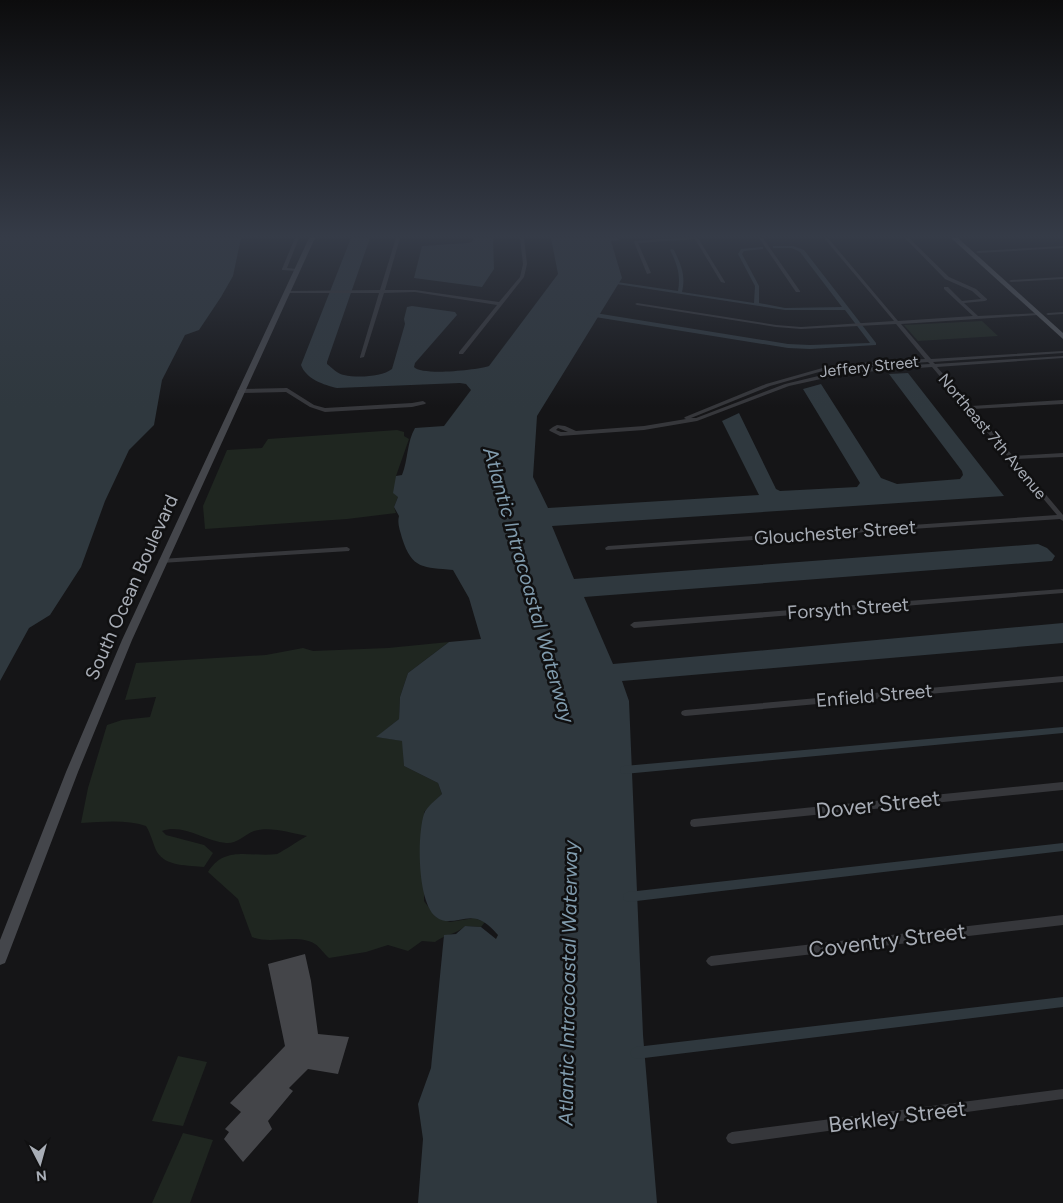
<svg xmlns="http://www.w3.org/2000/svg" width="1063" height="1203" font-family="Figtree,sans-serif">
	<rect width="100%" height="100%" fill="#151517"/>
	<!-- green -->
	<path fill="#1f2620" d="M982,321L998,336L918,341L904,325Z
		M397,430L404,432V436L409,439L396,476L398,497L394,507L396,513L347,519L205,529L203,506L227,450L262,448L268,439Z
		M449,642L408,673L400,697L399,719L377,737L403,741L404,766L438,783L442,794L424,812V901L436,917L450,922L474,918L485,922L481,927L465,926C455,935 445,934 435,942L422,941L408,951L388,945L366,952L329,958C324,954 320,947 315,944C297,933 271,945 252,937L238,899L208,872C225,844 252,858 277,854C280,853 303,838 307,836C291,833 270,826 254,831C244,835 237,844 226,843C205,841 183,823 162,831L166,835L204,845L213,853L204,867C189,865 166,867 157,852C153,844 151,834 146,826C125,819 103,822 81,823L88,788L107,725L122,720L150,717L156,697L125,700L136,663L266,655L303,648L313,651L388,648Z
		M178,1056L207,1062L183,1126L152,1121Z
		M183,1133L213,1140L190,1203H152Z"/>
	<!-- water -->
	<path fill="#2f383e" d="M0,238H241L233,276L221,297L199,330L185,335L162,380L154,425L129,450L105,501L81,567L50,615L29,628L0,681Z
		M351,238H370L327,362V364C332,368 338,374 344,375C357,378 382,377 392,369L405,324L404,319L407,307L412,306L455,312L457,315L415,363L414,367C422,376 477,370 489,366L558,274L551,238H617L619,240L611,241L622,278L537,416L533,477L548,508L759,495L722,421L739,413L776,489L780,491L857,487L860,483L803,389L821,384L881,478L897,484L960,479L963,475L962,471L889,374L908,373L1004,496L552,526L574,579L1038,544L1047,548L1055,556L1052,561L584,597L613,664L1063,623V643L622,681L629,701L643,1035L657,1203H418L423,1139L418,1104L431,1068L444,935L456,934L465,926L481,927L496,939L498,935C492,928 486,922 477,919C464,915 449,927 436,917C417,902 417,835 424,814C426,807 437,799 442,794L438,783L404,766L402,741L376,737L399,719L400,697L408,673L449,642L481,639L469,598L453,570C424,567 412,570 402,538C400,530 397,524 399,516L394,507L398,497L393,493L396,476L402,475C408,460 407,441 415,428L444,426L471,390L466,384L460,383L337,388C324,385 306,379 301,365Z
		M474,238H493L494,269L482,287L414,278L422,246L468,243L472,242Z"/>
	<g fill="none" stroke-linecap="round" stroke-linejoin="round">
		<!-- canal -->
		<path fill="#2f383e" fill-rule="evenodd" d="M773,246H793L804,250L876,343V345L810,349L788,348L589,316L586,314L589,312L788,344L810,345L870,343L845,310H785L610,283L608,282L610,281L678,291C681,275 677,264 670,250L672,249L674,250C681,265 686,275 682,292L754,303L755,286L738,254L741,249L761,247H763V249L744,251L742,254L759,286V303L785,308L842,307L800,252L792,248H773Z
			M1063,727V733L624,774L621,773L620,770L621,767L624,766Z
			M1063,843V851L628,902L624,900L623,897L624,894L628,892Z
			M1063,997V1007L636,1059L632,1057L630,1053L632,1049L636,1047Z"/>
	</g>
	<!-- building -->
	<path fill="#444549" d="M305,954L311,981L318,1034L349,1037L338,1074L308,1069L289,1088L293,1091L268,1121L272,1129L243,1162L224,1139L229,1132L225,1129L241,1112L230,1103L285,1046L268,964Z"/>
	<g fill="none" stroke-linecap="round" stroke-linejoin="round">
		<!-- minor -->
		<path fill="#36373b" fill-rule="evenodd" d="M295,238H299L287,268L297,269L299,270L297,271L282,270V269Z
			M396,238H400L385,290H415L499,302L520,277L523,264L520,238H524L527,264L524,277L463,354H459V352L497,305L415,292L384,293L364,357L360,358V357L379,293H287L285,292L287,291L380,290Z
			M674,238H698L725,282V283L721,282L695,239L638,243L651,273L647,274L634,242L635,241Z
			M759,238H763L800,291V292H796Z
			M824,238H828L898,321L973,316L944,289V287H948L962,301L981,299L972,291L945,279L905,238H909L949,277L976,289L987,299V300L985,301L964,303L978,316L1040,313V315H1038L901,324L931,359L1063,351V353L933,362L935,364L1063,356V358L937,367L971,406L1063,400V404L973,409L1013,456L1063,453V457L1016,459L1063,515V521L1060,519L606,550L605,548L608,546L1057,515L932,367L876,371L839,375L789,386L697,421L644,430L560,436L550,431L549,430L553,427L557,425L565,426L576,431L644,426L686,419L684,418L685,417L766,384L826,367L871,362L925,359L896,324L801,329L776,327L637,305L635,304L637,303L776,325L801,327L894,321ZM928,362L930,364L876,367L839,371L785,384L696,418H691L770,386L826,370L871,366ZM558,428L568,432H561L556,430Z
			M1063,246V248L978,253L976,252L978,251Z
			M1063,277V279L1011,282L1009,281L1011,280Z
			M1063,312V314L1048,315L1046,314L1048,313Z
			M287,388L314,405L325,408L412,403L423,401L426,403L425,404L412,407L325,412L310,407L286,392L240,393L237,391L240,389Z
			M347,547L350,549L349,551L161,563L158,561L161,559Z
			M1063,589V593L634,628L630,625L634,622Z
			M1063,676V682L685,716L682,715L681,713L682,711L685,710Z
			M1063,782V790L694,827L691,826L690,823L691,820L694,819Z
			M1063,915V925L711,966L708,964L706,961L708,958L711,956Z
			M1063,1089V1099L732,1144L728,1142L726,1138L728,1134L732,1132Z"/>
		<!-- secondary -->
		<path fill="#44464b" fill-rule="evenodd" d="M309,238H315L132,640L78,772L7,958L5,963L0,965V940L66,772L122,640Z"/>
		<!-- primary -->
		<path fill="#52555a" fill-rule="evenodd" d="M951,238H958L1063,333V339Z"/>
	</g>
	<!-- sky -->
	<linearGradient id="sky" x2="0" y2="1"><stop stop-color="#0c0c0d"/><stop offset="0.58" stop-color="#353b47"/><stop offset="1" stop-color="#353b47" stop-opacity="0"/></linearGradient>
	<rect width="1063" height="407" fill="url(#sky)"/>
	<g text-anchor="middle" stroke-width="5" stroke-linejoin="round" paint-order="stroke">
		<!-- far-street labels -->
		<g font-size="16" fill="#a8adb6" stroke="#101011">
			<text transform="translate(869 366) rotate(-6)" y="6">Jeffery Street</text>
			<text transform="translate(993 436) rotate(50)" y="6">Northeast 7th Avenue</text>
		</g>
		<!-- street labels -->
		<g font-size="19" fill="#a8adb6" stroke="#101011">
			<text transform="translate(835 532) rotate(-4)" y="7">Glouchester Street</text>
			<text transform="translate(131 587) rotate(-66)" y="7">South Ocean Boulevard</text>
			<text transform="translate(848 608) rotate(-4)" y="7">Forsyth Street</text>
			<text transform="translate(874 695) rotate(-5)" y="7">Enfield Street</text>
		</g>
		<!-- water labels -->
		<g font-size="20" font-style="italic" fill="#819cae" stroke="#101011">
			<text transform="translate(529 585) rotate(74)" y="7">Atlantic Intracoastal Waterway</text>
			<text transform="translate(568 983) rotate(-89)" y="7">Atlantic Intracoastal Waterway</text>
		</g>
		<!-- near-street labels -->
		<g font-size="22" fill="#a8adb6" stroke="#101011">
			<text transform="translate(878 804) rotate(-6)" y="8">Dover Street</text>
			<text transform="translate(887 940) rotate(-7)" y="8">Coventry Street</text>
			<text transform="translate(897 1116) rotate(-7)" y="8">Berkley Street</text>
		</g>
	</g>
	<!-- north arrow -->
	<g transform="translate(40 1163) rotate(174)" stroke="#101011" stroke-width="4" paint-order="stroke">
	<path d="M0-4L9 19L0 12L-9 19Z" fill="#a8adb6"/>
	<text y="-8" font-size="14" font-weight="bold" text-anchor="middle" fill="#a8adb6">N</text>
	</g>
</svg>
